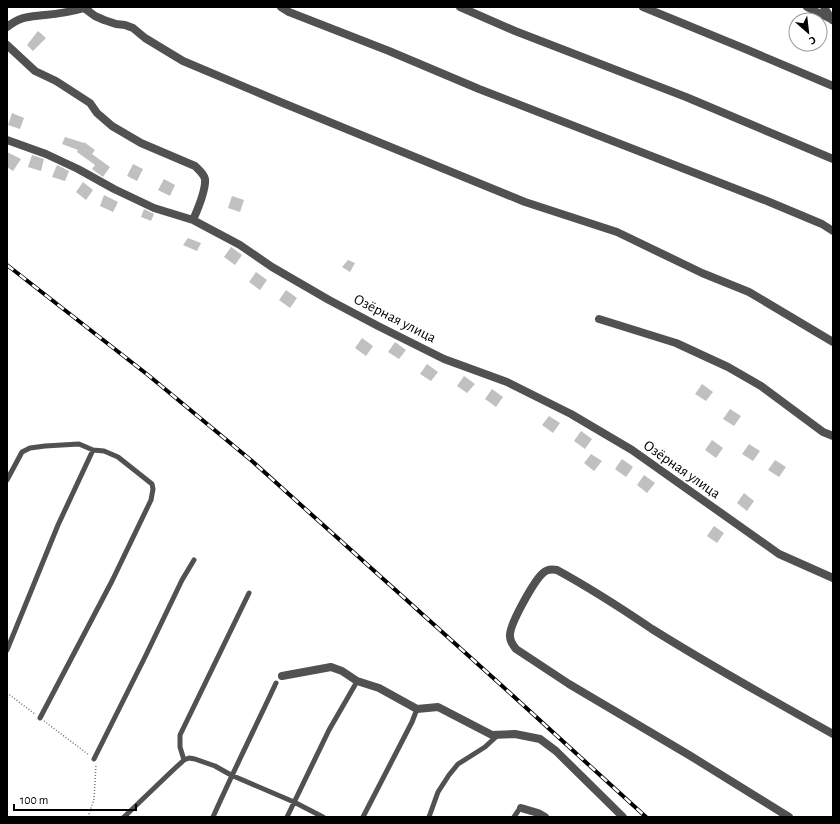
<svg xmlns="http://www.w3.org/2000/svg" width="840" height="824" font-family="'Alegreya Sans',sans-serif">
	<rect width="100%" height="100%" fill="#fff"/>
	<!-- building -->
	<path fill="#c0c0c0" d="M38,31L46,38L33,51L27,45Z
		M12,113L24,118L20,129L8,125Z
		M65,137L84,143V142L95,150L92,154L110,167L103,177L92,169L95,165L77,152L78,150L62,144Z
		M7,152L21,159L13,171L7,167Z
		M32,155L44,159L41,171L28,167Z
		M133,164L143,169L137,181L127,176Z
		M57,165L69,171L65,181L52,177Z
		M164,179L175,185L170,196L158,190Z
		M83,182L93,190L86,200L76,192Z
		M104,195L118,202L113,212L100,206Z
		M232,196L244,200L240,212L228,208Z
		M144,209L154,214L151,221L141,217Z
		M188,238L201,243L197,251L183,245Z
		M231,247L242,255L235,265L224,257Z
		M348,260L355,263L350,272L342,267Z
		M256,272L267,280L260,290L249,282Z
		M286,290L297,298L290,308L279,300Z
		M362,338L373,346L366,356L355,348Z
		M395,342L406,350L399,359L388,352Z
		M427,364L438,372L431,381L420,374Z
		M464,376L475,384L467,393L457,386Z
		M702,384L713,392L706,401L695,394Z
		M492,389L503,397L496,407L485,399Z
		M730,409L741,416L734,426L723,419Z
		M549,416L560,423L553,433L542,425Z
		M581,431L592,439L585,449L574,441Z
		M712,440L723,448L716,458L705,450Z
		M749,444L760,451L753,461L742,454Z
		M591,454L602,461L594,471L584,463Z
		M622,459L633,467L626,477L615,469Z
		M775,460L786,467L779,477L768,470Z
		M644,475L655,483L647,493L637,485Z
		M744,493L754,501L747,511L737,503Z
		M714,526L724,533L717,543L707,536Z"/>
	<g fill="none" stroke-linecap="round" stroke-linejoin="round">
		<!-- path -->
		<path stroke="#737373" stroke-width="1.5" stroke-dasharray="1 2" stroke-linecap="butt" d="M7,693L35,714
			M44,721L89,755
			M88,817L94,799L96,764"/>
		<!-- service -->
		<path stroke="#515151" stroke-width="5" d="M7,480L22,452L30,448L45,446L79,444L93,450L104,451L118,457L152,484L153,489L151,500L112,581L40,718
			M7,650L58,525L93,450
			M94,759L145,657L182,580L194,560
			M184,760L180,747V735L249,593
			M124,817L172,771L184,760L189,758L195,759L215,766L231,775L294,802L323,817
			M213,817C233,772 255,728 276,683
			M287,817L329,730L355,685
			M363,817L412,722L417,709
			M429,817L438,792L449,775L458,764L485,747L498,735
			M514,817L518,811"/>
		<!-- minor -->
		<path stroke="#515151" stroke-width="8" d="M281,7L289,12L389,51L479,89L767,201L822,224L833,231
			M460,7L515,31L686,97L833,159
			M643,7L743,48L833,86
			M807,7L831,19
			M824,7L832,20
			M84,8L95,16L104,20L116,24L125,25L133,28L145,38L183,61L278,101L525,202L617,232L702,273L749,292L833,342
			M7,27C21,16 28,17 45,15C59,14 74,11 88,7
			M7,45L35,71L56,81L90,103L97,113L112,126L141,143L195,166C199,170 204,174 205,179C206,189 197,211 193,220L240,245L272,267L329,300L378,326L444,359L507,382L571,414L632,450L779,554L833,578
			M7,140L46,154L78,169L114,189L154,208L193,220
			M599,319L676,343L728,367L761,386L823,432L833,436
			M282,676L331,667L342,671L357,681L379,688L417,709L438,707L492,735L515,734L540,739L556,751L623,817
			M521,808L538,813L545,817
			M789,817L689,755L569,684L516,649C513,645 510,642 510,636C509,625 534,581 543,573C547,569 552,569 557,570C590,588 621,608 652,629C711,666 772,700 833,734"/>
		<defs>
			<path id="rail" d="M7,265L148,375L252,461L500,684L646,817"/>
		</defs>
		<!-- rail casing -->
		<use href="#rail" stroke="#000" stroke-width="4"/>
		<!-- rail -->
		<use href="#rail" stroke="#fff" stroke-width="2.5" stroke-dasharray="8" stroke-linecap="butt"/>
	</g>
	<g text-anchor="middle" stroke-width="3" stroke-linejoin="round" paint-order="stroke">
		<!-- street labels -->
		<g font-size="15" fill="#000" stroke="#fff">
			<text transform="translate(395 318) rotate(27)" y="5">Озёрная улица</text>
			<text transform="translate(682 469) rotate(35)" y="5">Озёрная улица</text>
		</g>
	</g>
	<!-- border -->
	<rect width="840" height="824" fill="none" stroke="#000000" stroke-width="16"/>
	<!-- north arrow -->
	<g transform="translate(808 32) rotate(152)"><circle r="19" fill="#ffffff" stroke="#999999"/>
	<path d="M0-3L7 15L0 10L-7 15Z" fill="#000000"/>
	<text y="-6" font-size="11" font-weight="bold" text-anchor="middle" fill="#000000">С</text>
	</g>
	<!-- scale -->
	<path d="M14 804v6h122v-6" fill="none" stroke="#000000" stroke-width="2"/>
	<text x="20" y="804" font-size="12" fill="#000000" stroke="#ffffff" stroke-width="3" paint-order="stroke">100 m</text>
</svg>
